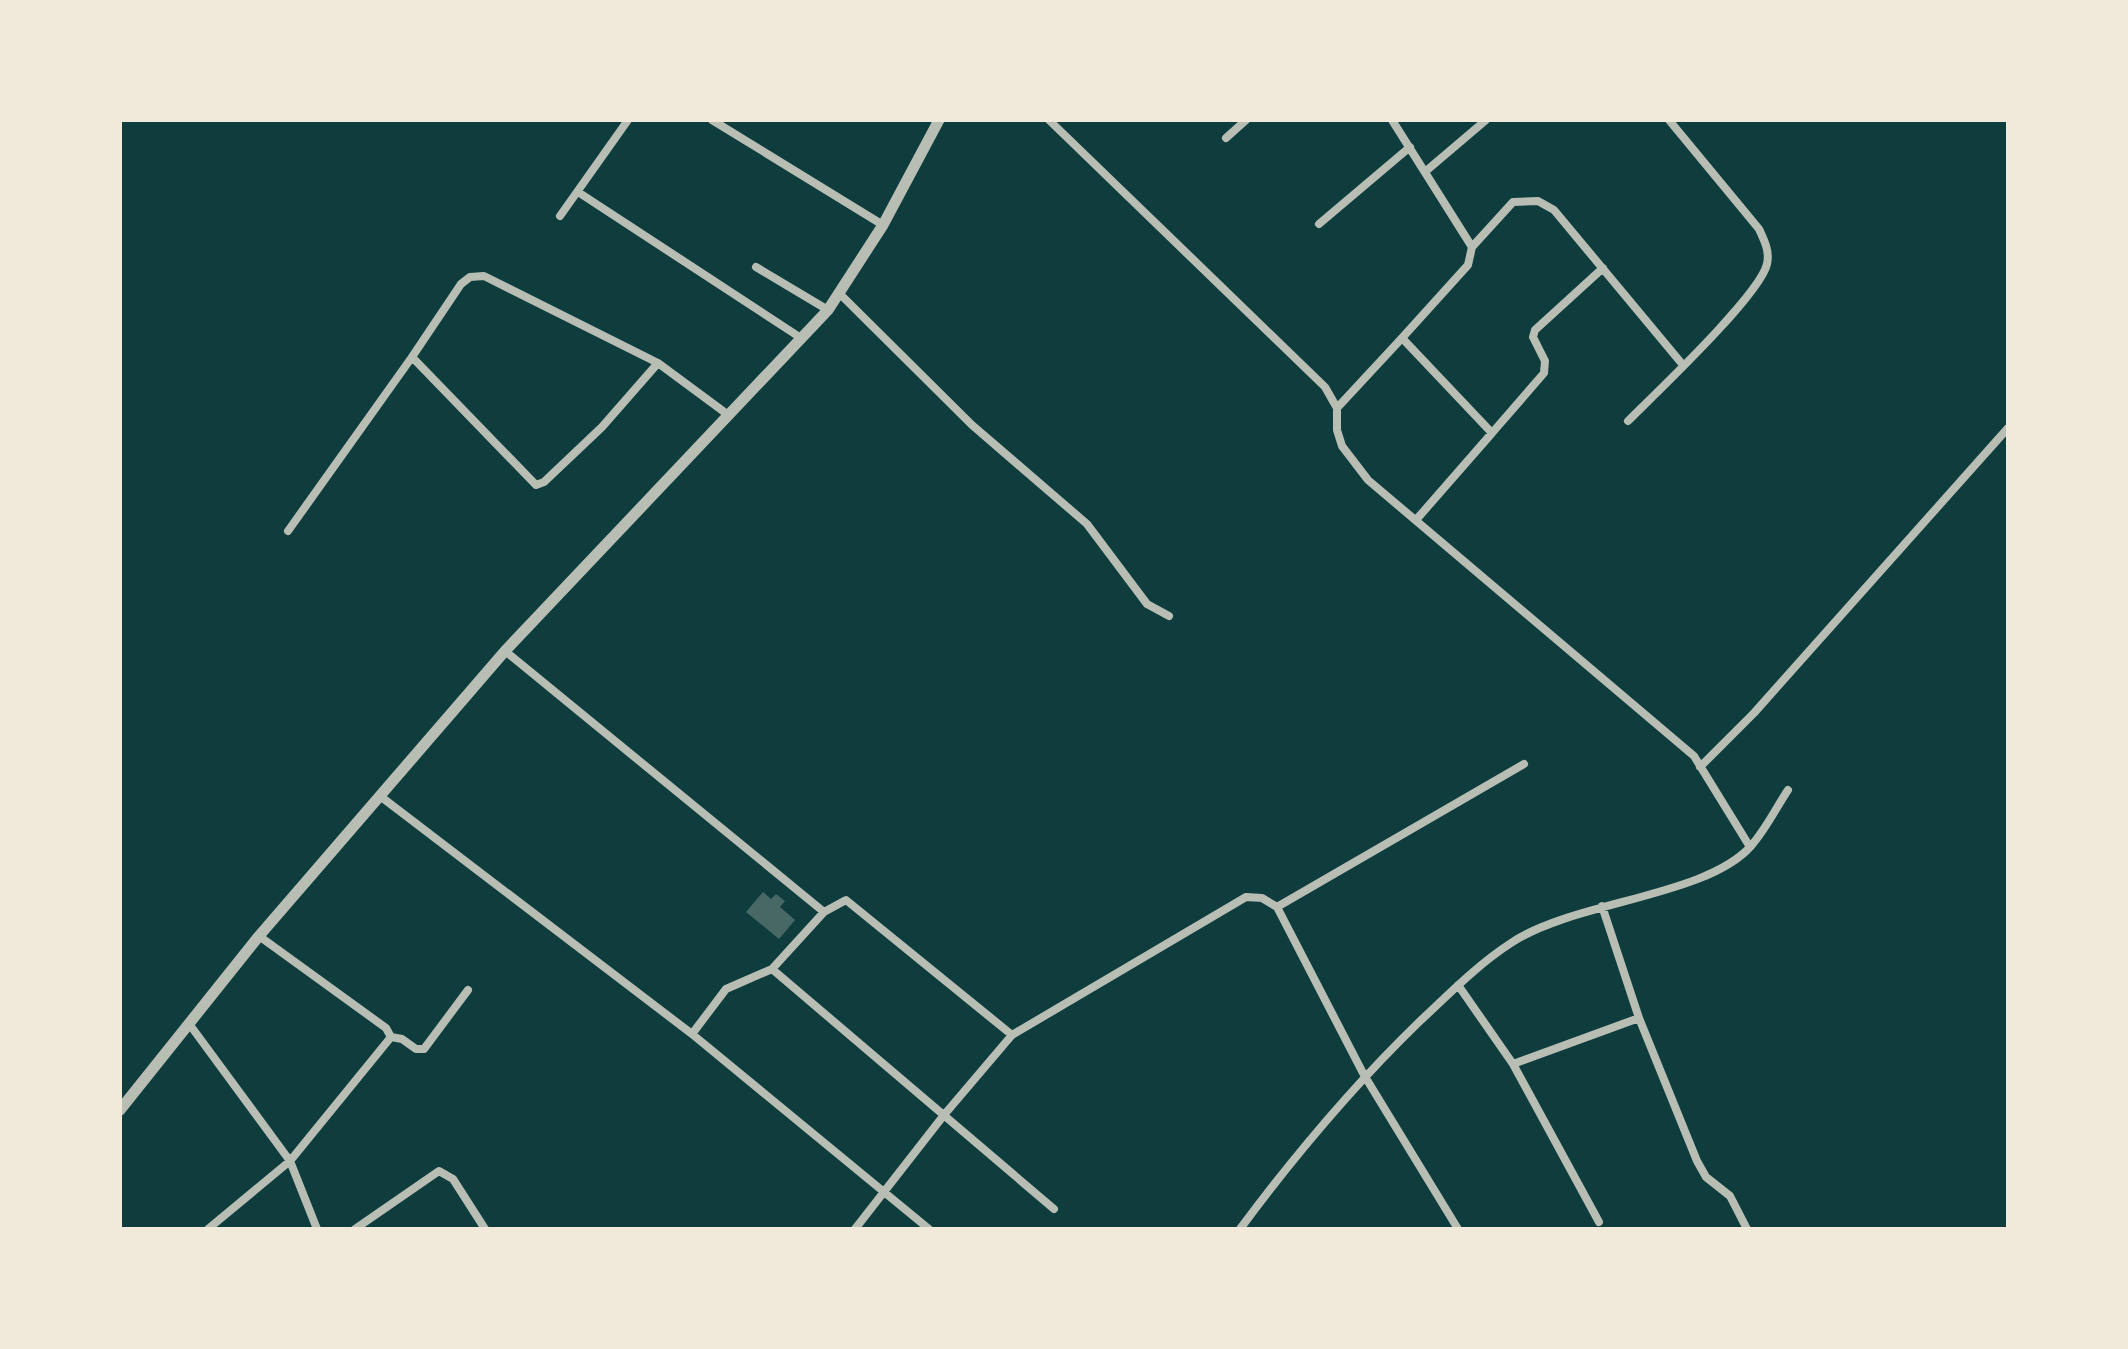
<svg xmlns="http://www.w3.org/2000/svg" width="2128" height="1349" font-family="Barlow,sans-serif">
	<rect width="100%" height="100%" fill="#0f3d3e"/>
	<!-- building -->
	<path fill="#486865" d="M763,892L771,899L776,894L785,901L780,907L795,920L779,939L746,912Z"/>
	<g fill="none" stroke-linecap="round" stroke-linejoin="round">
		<!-- minor -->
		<path stroke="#b8beb3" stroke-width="8" d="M712,120L883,225
			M1049,120L1325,387L1337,408V430L1342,446L1368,480L1694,756L1750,847
			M1392,120L1472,247L1468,265L1402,338L1492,433L1416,520
			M1226,138L1246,120
			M1426,171L1486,120
			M578,192L801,338
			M560,216L628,120
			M1319,224L1410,147
			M1472,247L1513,202L1538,201L1554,210L1683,365
			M756,267L828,310
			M840,294L972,425L1087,524L1147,604L1169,616
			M658,363L602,427L544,482L536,485L412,357L461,284L470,277L484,276L658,363L727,414
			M1337,408L1402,338
			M1628,421C1655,394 1760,295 1767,264C1770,251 1764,240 1759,229L1669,120
			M1492,433L1544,373L1545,361L1533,337L1535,330L1603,268
			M288,531L412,357
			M505,651L824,912
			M1700,767L1754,713L2008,428
			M380,796L692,1034L929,1229
			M1602,906L1639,1018L1697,1161L1706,1177L1730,1196L1747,1229
			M1277,907L1524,764
			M259,936L386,1028L391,1037L402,1039L416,1049H424L468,990
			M772,969L1054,1209
			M1458,985L1513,1064L1599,1222
			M190,1025L290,1161L317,1229
			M692,1034L726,989L772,969L824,912L846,900L1012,1035
			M1513,1064L1639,1018
			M208,1229L290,1161L391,1037
			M355,1229L439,1171L453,1179L485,1229
			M855,1229L944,1115L1012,1035L1246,897L1262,898L1277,907L1364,1075L1458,1229
			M1240,1229C1295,1155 1352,1087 1419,1022C1448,995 1477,965 1511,943C1574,901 1706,897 1751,846C1766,829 1776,808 1788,790"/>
		<!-- tertiary -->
		<path stroke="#b8beb3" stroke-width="11" d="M120,1110L259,936L505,651L828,310L883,225L939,120"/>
	</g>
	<!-- border -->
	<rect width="2128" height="1349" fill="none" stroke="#f1e9da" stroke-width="244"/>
</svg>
